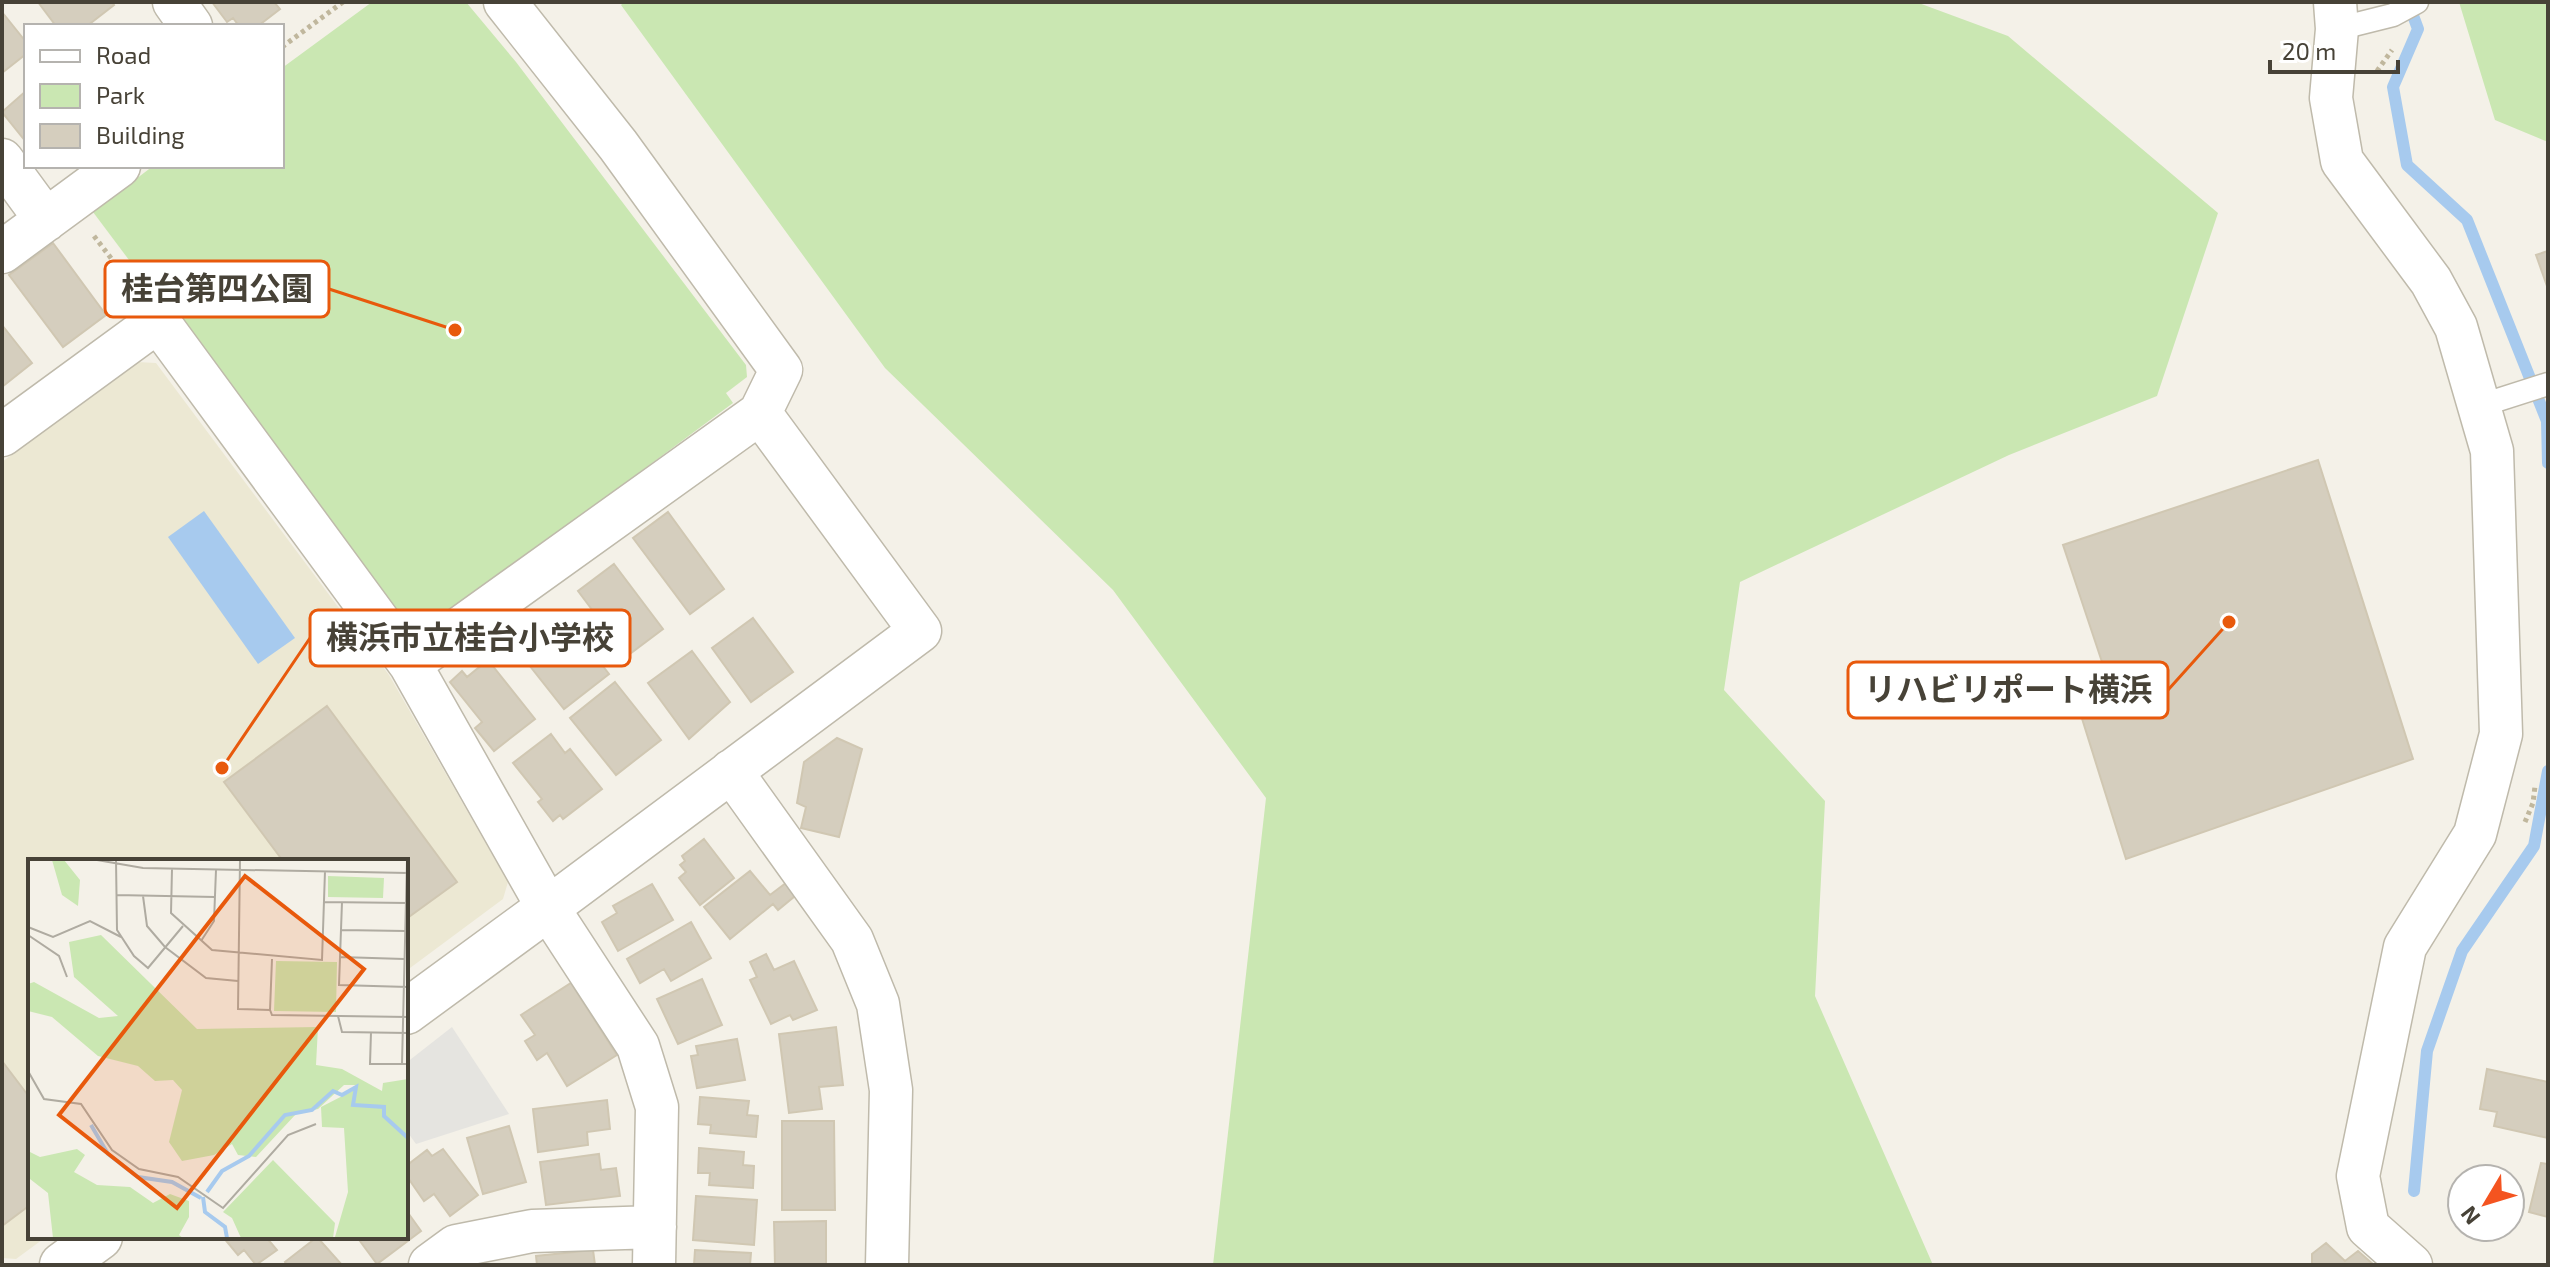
<svg xmlns="http://www.w3.org/2000/svg" width="2550" height="1267" font-family="'Exo 2','Noto Sans JP',sans-serif">
	<rect width="100%" height="100%" fill="#f4f1e8"/>
	<!-- education -->
	<path fill="#ece8d3" d="M137,362L156,363L389,675L508,882L503,899L406,971V861H30V1237H46L16,1259L2,1258V462Z"/>
	<!-- green -->
	<path fill="#cae7b2" d="M372,2H466L516,62L746,365L747,377L726,393L733,403L427,630L407,626L161,293L156,296L93,212L153,166H282V68Z
		M624,2H1916L2008,36L2218,213L2157,396L2009,455L1740,582L1724,690L1825,801L1815,996L1933,1265H1213L1266,798L1113,590L885,368L621,5Z
		M2459,2H2548V142L2495,120Z"/>
	<!-- parking -->
	<path fill="#e5e4e0" d="M452,1027L509,1114L416,1144L406,1130V1063Z"/>
	<!-- water -->
	<path fill="#a7caee" d="M204,511L295,638L258,664L168,537Z"/>
	<g fill="none" stroke-linecap="round" stroke-linejoin="round">
		<!-- stream -->
		<path stroke="#a7caee" stroke-width="12" d="M2408,2L2418,29L2393,87L2407,165L2467,220L2547,421L2548,463
			M2414,1191L2427,1051L2462,951L2534,846L2548,771"/>
	</g>
	<!-- building -->
	<path fill="#d5cebe" stroke="#d0c7b2" stroke-width="2" d="M38,2H112L114,5L87,26H56Z
		M212,2H274L280,9L258,26H239L233,18L227,22Z
		M2,12L26,42V54L2,73Z
		M26,91V142L2,112Z
		M53,243L106,315L63,347L9,275Z
		M2548,251V289L2536,255Z
		M2,325L32,363L2,387Z
		M2318,460L2413,759L2126,859L2079,709L2114,698L2063,545Z
		M668,512L724,589L690,614L633,538Z
		M614,564L663,629L623,659L594,623L599,619L578,591Z
		M564,616L609,674L564,709L518,651Z
		M753,618L793,672L751,702L712,648Z
		M692,651L730,702L689,739L648,683Z
		M488,660L535,719L494,751L475,728L482,722L450,682L462,671L467,677Z
		M615,682L661,740L616,775L570,718Z
		M327,706L457,882L406,919V861H283L224,782Z
		M551,734L565,753L570,749L602,789L563,819L560,815L553,821L538,802L542,799L513,763Z
		M837,738L862,749L839,837L801,828L806,807L797,803L804,762Z
		M704,839L734,878L700,905L679,878L686,872L680,865L685,861L682,856Z
		M750,871L770,895L786,883L795,896L778,910L773,904L730,939L704,907Z
		M652,884L673,920L618,951L602,922L617,913L613,906Z
		M691,922L711,958L671,981L664,969L640,983L627,959Z
		M766,954L774,970L794,961L817,1010L793,1020L790,1015L771,1024L750,980L757,977L750,962Z
		M702,979L722,1025L678,1044L657,999Z
		M571,983L617,1055L567,1086L547,1053L537,1060L525,1041L535,1035L521,1015Z
		M836,1027L843,1085L819,1087L822,1109L789,1113L779,1034Z
		M737,1039L745,1080L697,1088L691,1056L698,1055L696,1046Z
		M2,1061L30,1098V1205L2,1226Z
		M2487,1069L2548,1082V1138L2494,1126L2497,1112L2480,1109Z
		M700,1097L749,1101L747,1115L758,1116L756,1137L710,1133L711,1125L698,1124Z
		M607,1100L610,1129L587,1132L588,1145L538,1152L533,1109Z
		M782,1121H834L835,1210H782Z
		M509,1126L526,1182L483,1194L467,1138Z
		M699,1148L744,1152L743,1165L754,1166L753,1188L709,1185L710,1173H698Z
		M443,1149L478,1195L450,1216L434,1194L424,1201L406,1175V1166L427,1150L432,1156Z
		M599,1154L601,1170L616,1168L620,1196L546,1205L540,1162Z
		M2541,1163L2548,1164V1217L2529,1212Z
		M696,1196L757,1200L754,1245L693,1240Z
		M406,1210L421,1231L377,1264L357,1237H406Z
		M826,1221V1265H775L774,1222Z
		M223,1237H266L277,1250L256,1265L244,1250L238,1255Z
		M317,1237L342,1265H287L285,1262Z
		M2326,1243L2345,1261L2358,1251L2374,1265H2312V1254Z
		M593,1250L595,1265H537L536,1256Z
		M695,1250L751,1253L750,1265H694Z"/>
	<g fill="none" stroke-linecap="round" stroke-linejoin="round">
		<defs>
			<path id="service" d="M2337,29L2393,15L2417,2
				M2479,406L2548,384"/>
			<path id="minor" d="M174,2L191,26
				M2335,2L2337,29L2331,98L2342,161L2431,281L2456,327L2492,451L2501,734L2475,834L2405,947L2358,1176L2368,1227L2411,1265
				M2,160L46,220
				M2,252L119,166
				M2,435L158,321L410,664L548,908L638,1046L657,1107L654,1265
				M410,664L760,413L781,370L618,145L505,2
				M731,771L852,940L878,1004L891,1090L887,1265
				M548,908L920,631L760,413
				M430,1265L456,1246L532,1231L655,1227"/>
			<path id="tertiary" d="M406,1012L548,908
				M62,1265L100,1237"/>
		</defs>
		<!-- service casing -->
		<use href="#service" stroke="#bfbaab" stroke-width="25"/>
		<!-- minor casing -->
		<use href="#minor" stroke="#bfbaab" stroke-width="45"/>
		<!-- tertiary casing -->
		<use href="#tertiary" stroke="#bfbaab" stroke-width="47"/>
		<!-- path -->
		<path stroke="#c0b79d" stroke-width="5" stroke-dasharray="4 4" stroke-linecap="butt" d="M282,47L343,2
			M2377,71L2392,50
			M94,236L134,288
			M2525,822L2533,803L2535,786"/>
		<!-- service -->
		<use href="#service" stroke="#fff" stroke-width="22"/>
		<!-- minor -->
		<use href="#minor" stroke="#fff" stroke-width="42"/>
		<!-- tertiary -->
		<use href="#tertiary" stroke="#fff" stroke-width="44"/>
	</g>
	<!-- overview -->
	<g transform="translate(28 859)">
		<rect width="380" height="380" fill="#f4f1e8"/>
		<path d="M24,1H36L52,21L50,47L34,36ZM300,17L356,19L355,39L300,38ZM73,76L169,170L290,168L288,206L314,210L354,232L355,224L380,220V379L307,378L320,333L316,269L294,268L293,248L328,230V226H316L290,250L268,255L228,298L210,296L204,285L186,296L154,302L141,283L154,231L145,221L127,222L110,207L70,197L24,158L0,152V125L6,123L71,159L90,157L46,118L41,83ZM248,102L309,103L308,153L246,152ZM49,290L57,296L46,313L69,326L102,328L125,344L142,335L161,342V358L151,376L155,379H25L20,334L2,320L0,325V292L12,298ZM245,301L307,364L305,379H213L204,359L195,353Z" fill="#cae7b2"/>
		<path fill="none" stroke="#a7caee" stroke-width="4" d="M63,266L80,295L110,318L144,323L173,339M179,333L194,312L221,297L257,256L284,251L305,232L314,236L328,228L325,246L356,248V257L380,279M175,338L177,353L197,368L199,379"/>
		<path fill="none" stroke="#afaba1" stroke-width="2" d="M69,1L115,9L380,14M88,1L89,71L106,97L120,109L155,67M212,1L210,150L242,151L244,156L380,158M144,10L143,54L184,91L294,101L297,12M88,36L187,38M115,37L119,67L137,88L178,119L210,122M296,43L380,44M314,43L311,126L380,128M0,68L25,78L62,62L93,78M313,71L377,72M0,76L31,97L39,118M173,82L186,62L188,11M312,98L376,100M242,151L244,100M310,157L314,173L380,174M343,173L342,205H380M374,205L379,1M0,212L16,240L53,245L84,291L111,310L150,318L195,349L260,276L288,265"/>
		<path fill="#e8590c" fill-opacity="0.15" stroke="#e8590c" stroke-width="4" d="M217,17L336,110L149,349L31,256Z"/>
		<rect width="380" height="380" fill="none" stroke="#474237" stroke-width="4"/>
	</g>
	<!-- callouts -->
	<path fill="none" stroke="#e8590c" stroke-width="3" d="M455 330L329 289M222 768L310 638M2229 622L2168 690"/>
	<g fill="#e8590c" stroke="#fff" stroke-width="3">
		<circle cx="455" cy="330" r="8"/>
		<circle cx="222" cy="768" r="8"/>
		<circle cx="2229" cy="622" r="8"/>
	</g>
	<g fill="#fff" stroke="#e8590c" stroke-width="3">
		<rect x="105" y="261" width="224" height="56" rx="8"/>
		<rect x="310" y="610" width="320" height="56" rx="8"/>
		<rect x="1848" y="662" width="320" height="56" rx="8"/>
	</g>
	<g font-size="32" text-anchor="middle" font-weight="bold" fill="#474237">
		<text x="217" y="300">桂台第四公園</text>
		<text x="470" y="649">横浜市立桂台小学校</text>
		<text x="2008" y="701">リハビリポート横浜</text>
	</g>
	<!-- border -->
	<rect width="2550" height="1267" fill="none" stroke="#474237" stroke-width="8"/>
	<!-- legend -->
	<rect x="24" y="24" width="260" height="144" fill="#ffffff" stroke="#b5b3af" stroke-width="2"/>
	<rect x="40" y="50" width="40" height="12" fill="#ffffff" stroke="#b5b3af" stroke-width="2"/>
	<text x="96" y="64" font-size="24" fill="#474237">Road</text>
	<rect x="40" y="84" width="40" height="24" fill="#cae7b2" stroke="#b5b3af" stroke-width="2"/>
	<text x="96" y="104" font-size="24" fill="#474237">Park</text>
	<rect x="40" y="124" width="40" height="24" fill="#d5cebe" stroke="#b5b3af" stroke-width="2"/>
	<text x="96" y="144" font-size="24" fill="#474237">Building</text>
	<!-- north arrow -->
	<g transform="translate(2486 1203) rotate(232)"><circle r="38" fill="#ffffff" stroke="#b5b3af" stroke-width="2"/>
	<path d="M0-6L14 30L0 20L-14 30Z" fill="#f45420"/>
	<text y="-12" font-size="22" font-weight="bold" text-anchor="middle" fill="#474237">N</text>
	</g>
	<!-- scale -->
	<path d="M2270 60v12h128v-12" fill="none" stroke="#474237" stroke-width="4"/>
	<text x="2282" y="60" font-size="24" fill="#474237" stroke="#ffffff" stroke-width="6" paint-order="stroke">20 m</text>
</svg>
